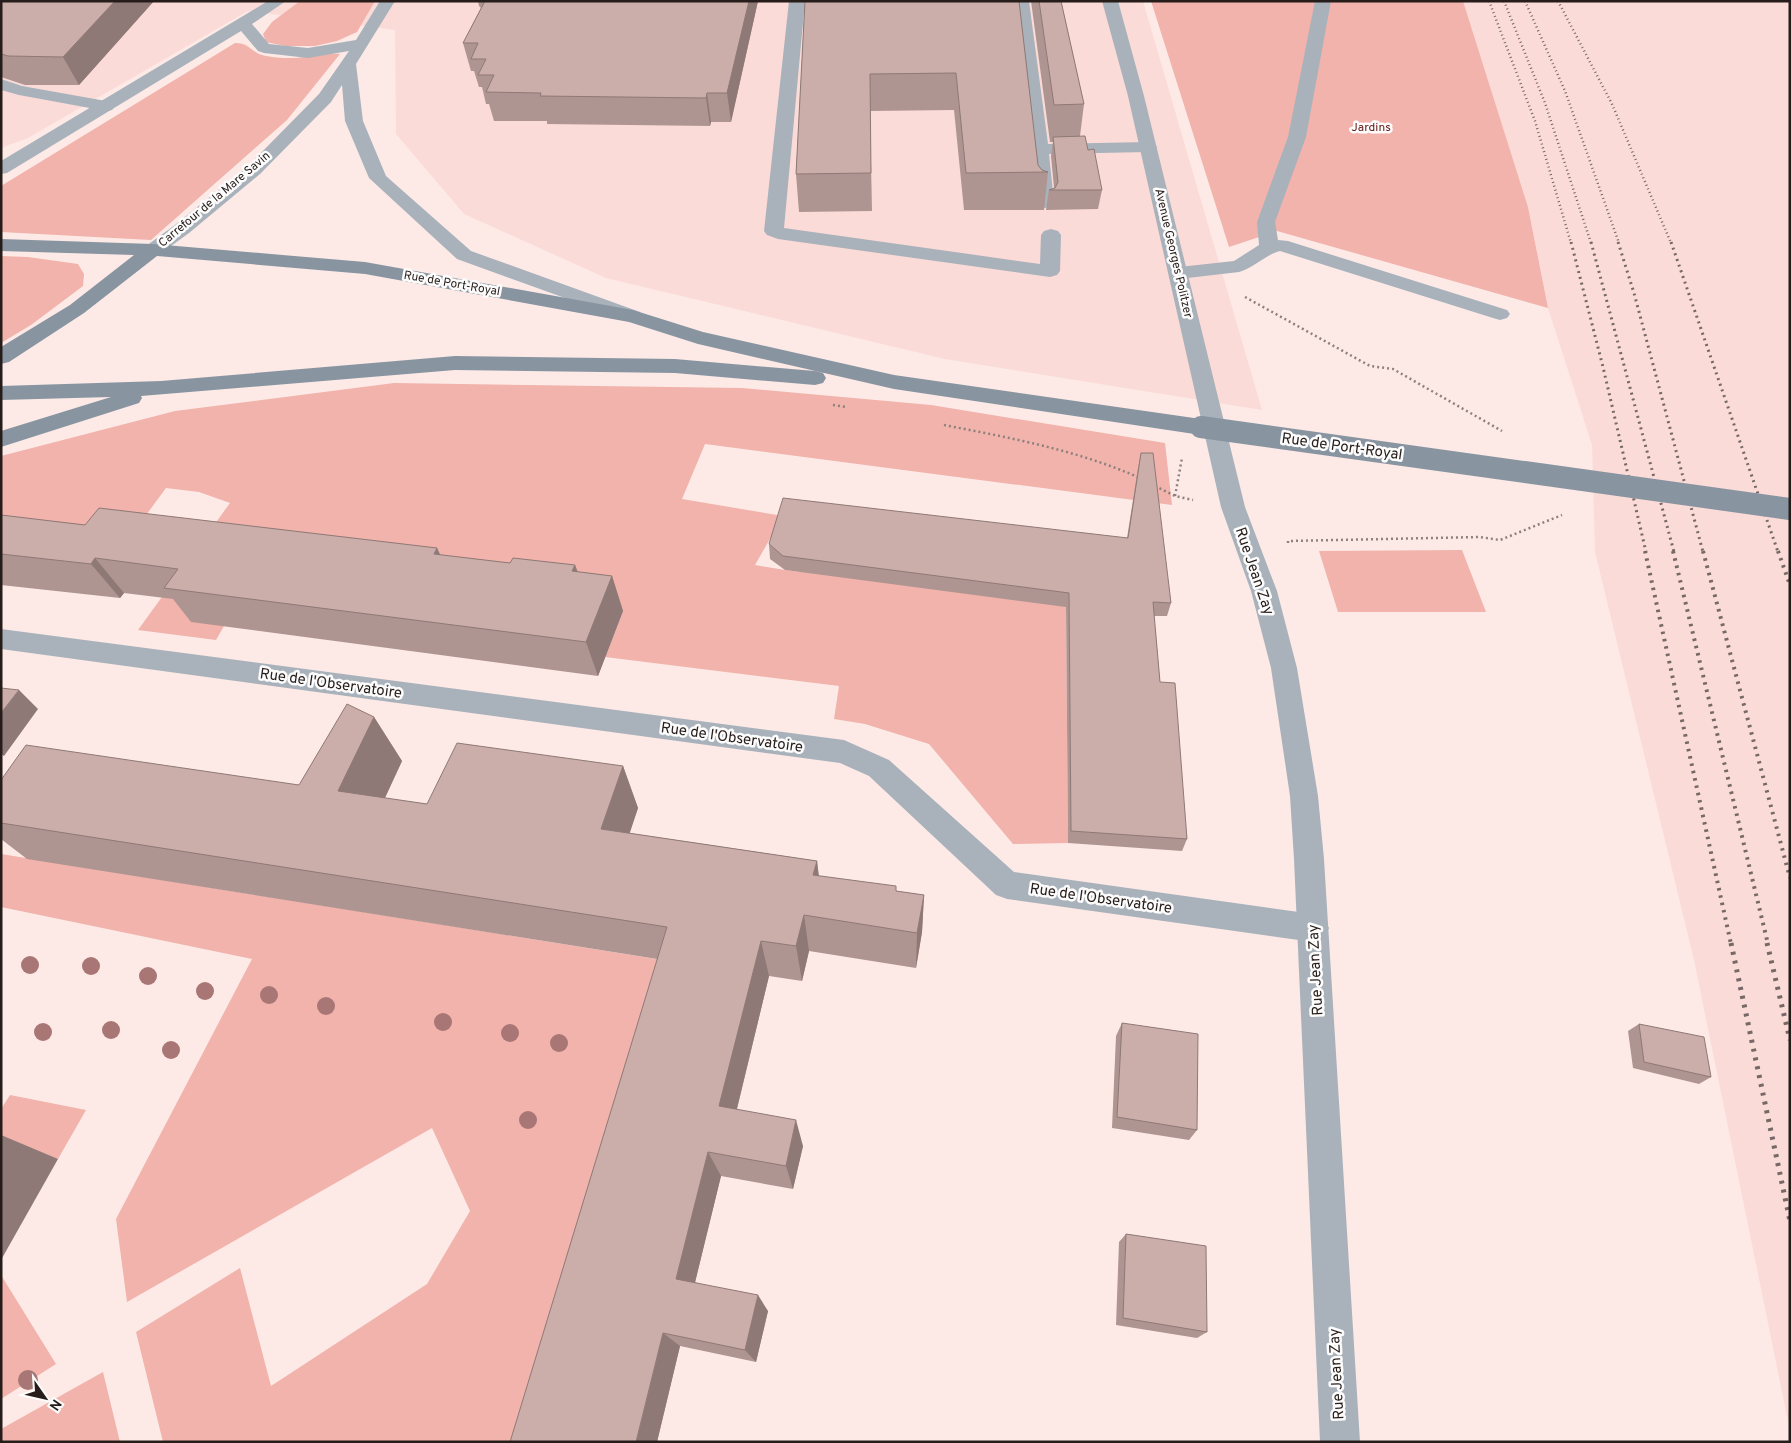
<svg xmlns="http://www.w3.org/2000/svg" width="1791" height="1443" font-family="Overpass,sans-serif">
	<rect width="100%" height="100%" fill="#fdeae7"/>
	<!-- built -->
	<path fill="#fbdbd7" d="M1,1H1143L1262,410L945,359L606,278L464,214L396,134L395,30L248,11L28,138L1,148Z
		M1463,1H1790V1431L1694,960L1595,552L1592,445L1548,308L1528,207Z"/>
	<!-- green -->
	<path fill="#f1b3ab" d="M300,1H375L357,32L337,41L315,46H285L266,42L263,34L272,22Z
		M1151,1H1463L1528,207L1548,308L1277,231L1229,247Z
		M235,43C249,43 250,51 262,55C269,57 279,58 286,58C304,59 322,52 340,54L287,120L151,240L1,232V186Z
		M1,256L28,257L78,264L84,274L83,286L31,325L1,343Z
		M394,383L742,388L931,405L1165,443L1172,505L705,444L682,499L783,516L755,565L792,571L1084,596L1066,611L1068,843L1013,844L929,744L865,724L834,719L839,686L605,657L623,611L224,626L216,640L138,630L230,503L199,492L166,488L113,560L1,549V456L175,411Z
		M1462,550L1486,612H1338L1319,551Z
		M1,854L681,963L541,1442H163L136,1332L240,1268L271,1386L427,1284L470,1211L432,1128L127,1302L116,1219L252,959L1,907Z
		M10,1095L86,1110L58,1159L1,1148V1109Z
		M1,1275L56,1364L1,1399Z
		M103,1372L120,1442H1V1429Z"/>
	<g fill="none" stroke-linecap="round" stroke-linejoin="round">
		<!-- path -->
		<path stroke="#8e807d" stroke-width="2.5" stroke-dasharray="2 3" stroke-linecap="butt" d="M1245,297L1370,366L1393,369L1502,431
			M833,405L847,407
			M944,425C1011,438 1077,450 1140,478
			M1155,486L1175,496L1193,500
			M1175,496L1182,458
			M1288,543V541L1480,537L1500,540L1562,515"/>
		<!-- service -->
		<path fill="#a9b2bb" fill-rule="evenodd" d="M789,1H805L784,228L1040,264L1041,235L1044,231L1051,229L1058,231L1061,235L1060,271L1057,275L1050,277L778,239L767,235L764,231Z
			M1013,1H1029L1048,144L1148,142L1154,143L1157,147L1154,151L1148,152L1049,154L1054,202L1052,206L1045,208L1038,206L1036,202Z
			M1315,1H1331L1306,137L1275,222L1278,240L1288,241L1507,310L1510,314L1507,318L1500,320L1493,318L1280,251C1265,255 1254,268 1239,272L1179,279L1172,277L1169,273L1172,269L1179,267L1234,261L1259,245L1257,222L1288,137Z
			M1,79L22,86L106,101L112,102L115,106L112,110L106,111L19,95L1,90Z"/>
		<!-- minor -->
		<path fill="#a9b2bb" fill-rule="evenodd" d="M1,629L844,740L889,760L1014,872L1313,914L1324,918L1329,928L1324,938L1313,942L1007,899L996,895L869,776L840,763L1,649Z"/>
		<!-- tertiary -->
		<path fill="#a9b2bb" fill-rule="evenodd" d="M268,1H286L252,24L269,44L308,48L356,40L380,1H395L356,64L363,121L386,176L471,251L640,312L643,316L640,320L633,322L626,320L457,259L369,178L345,121L342,85L331,102L260,174L189,233L160,254L153,256L146,254L143,250L146,246L175,225L248,166L319,94L349,51L308,58L264,53L258,51L241,31L7,173L1,174V161Z
			M1102,1H1118L1144,96L1245,507L1277,591L1297,668L1318,796L1324,859L1360,1442H1320L1294,859L1290,796L1271,668L1251,591L1221,507L1128,96Z"/>
		<!-- secondary -->
		<path fill="#8895a1" fill-rule="evenodd" d="M1,239L153,244L365,262L633,310L703,332L894,375L1201,419L1209,422L1212,427L1209,432L1201,435L894,389L698,344L629,322L365,274L157,256L84,313L9,362L1,364V347L70,305L134,255L1,251Z
			M455,356L675,359L815,371L823,373L826,378L823,383L815,385L675,373L455,370L141,396L142,398L139,403L1,447V431L111,397L1,400V386L161,381Z"/>
		<!-- rail-far3 -->
		<path stroke="#756866" stroke-width="2.5" stroke-dasharray="1 3" stroke-linecap="butt" d="M1489,1L1535,121L1571,243
			M1504,1L1545,103L1591,243
			M1525,1L1565,91L1619,243
			M1558,1L1612,104L1671,243"/>
		<!-- rail-far2 -->
		<path stroke="#756866" stroke-width="3" stroke-dasharray="2 4" stroke-linecap="butt" d="M1571,242L1603,367L1646,552
			M1591,242L1674,552
			M1618,242L1634,293L1703,552
			M1671,242L1778,552"/>
		<!-- rail-far1 -->
		<path stroke="#756866" stroke-width="4" stroke-dasharray="2.5 5" stroke-linecap="butt" d="M1645,551L1731,944
			M1673,551L1768,944
			M1703,551L1790,878
			M1778,551L1790,585"/>
		<!-- rail -->
		<path stroke="#756866" stroke-width="5" stroke-dasharray="3 6" stroke-linecap="butt" d="M1731,943L1790,1221
			M1767,943L1790,1040"/>
		<!-- secondary-bridge -->
		<path stroke="#8895a1" stroke-width="22" d="M1201,427L1790,509"/>
	</g>
	<!-- trees -->
	<g fill="#a87674">
		<circle cx="30" cy="965" r="9"/>
		<circle cx="91" cy="966" r="9"/>
		<circle cx="148" cy="976" r="9"/>
		<circle cx="205" cy="991" r="9"/>
		<circle cx="269" cy="995" r="9"/>
		<circle cx="326" cy="1006" r="9"/>
		<circle cx="443" cy="1022" r="9"/>
		<circle cx="111" cy="1030" r="9"/>
		<circle cx="43" cy="1032" r="9"/>
		<circle cx="510" cy="1033" r="9"/>
		<circle cx="559" cy="1043" r="9"/>
		<circle cx="171" cy="1050" r="9"/>
		<circle cx="528" cy="1120" r="9"/>
		<circle cx="28" cy="1380" r="10"/>
	</g>
	<!-- wall -->
	<path fill="#af9591" d="M1,1H154L79,85H25L1,77Z
		M478,1H758L731,122H711L710,126L547,124V121H494L489,104H486L482,87H479L474,71H471L463,43L481,8L479,6Z
		M805,1H1019L1038,165L1042,170L1048,172L1044,210H964L954,110L870,111L872,211L799,212L796,174Z
		M1031,1H1061L1084,104L1080,136L1088,150L1102,190L1098,209L1046,210L1049,190L1054,188L1051,156L1053,142H1050Z
		M1141,453L1171,603L1167,616H1154L1160,682L1187,839L1182,851L1068,843L1066,607L785,570L770,559L769,544L1127,538L1138,468Z
		M1,515L85,525L437,548L440,555L510,563L575,565L578,572L612,576L623,611L598,676L191,622L173,599L124,593L120,598L1,585Z
		M374,717L402,761L385,798L427,804L623,766L638,808L629,833L817,861L819,876L896,891L924,895L922,932L916,968L809,951L802,981L769,976L737,1109L803,1146L793,1189L721,1176L695,1282L768,1311L756,1362L680,1346L657,1442V959L27,859L1,839V780L299,785Z
		M1122,1023L1197,1130L1189,1140L1112,1128L1116,1036Z
		M1639,1024L1711,1077L1699,1084L1633,1068L1628,1031Z
		M1126,1234L1207,1332L1197,1338L1116,1325L1119,1242Z"/>
	<!-- shaded-wall -->
	<path fill="#8e7976" d="M115,1H154L79,85L63,57Z
		M749,1H758L731,122L727,93Z
		M707,93L711,122L710,126L706,98Z
		M437,548L453,582L434,554Z
		M95,558L124,593L120,598L91,564Z
		M575,565L587,599L572,571Z
		M612,576L623,611L598,676L586,642Z
		M19,690L38,709L4,756L1,754V713Z
		M374,717L402,761L369,832L338,791Z
		M623,766L638,808L618,869L601,829Z
		M817,861L821,899L813,875Z
		M924,895L922,932L916,968L917,933Z
		M804,915L809,951L802,981L796,946Z
		M761,941L769,976L731,1133L719,1106Z
		M796,1120L803,1146L793,1189L786,1166Z
		M1,1135L58,1159L1,1260Z
		M708,1152L721,1176L692,1295L676,1279Z
		M758,1295L768,1311L756,1362L745,1350Z
		M663,1333L680,1346L657,1442H636Z"/>
	<!-- building -->
	<path fill="#cbada9" stroke="#8e7976" d="M1,1H115L63,57L8,56L1,54Z
		M485,1H749L727,93H707L706,98L540,96L541,93L486,92L494,75H478L486,59H471L478,43H463Z
		M805,1H1019L1038,165L1042,170L1048,172L966,173L956,73L870,74L871,173L796,174Z
		M1039,1H1061L1084,104L1054,105Z
		M1085,136L1088,150L1094,149L1102,190H1049L1055,188L1058,182L1053,137Z
		M1141,453H1153L1171,603L1153,602L1160,682L1175,683L1187,839L1071,831L1069,593L783,556L769,544L783,498L1128,538Z
		M99,508L437,548L434,554L510,563L513,558L575,565L572,571L612,576L586,642L164,588L178,569L95,558L91,564L1,554V515L85,525Z
		M1,688L19,690L1,713Z
		M347,704L374,717L338,791L427,804L457,743L623,766L601,829L817,861L813,875L896,886V891L924,895L917,933L804,915L796,946L761,941L719,1106L796,1120L786,1166L708,1152L676,1279L758,1295L745,1350L663,1333L636,1442H510L667,927L1,823V780L26,745L299,785Z
		M1122,1023L1198,1034L1197,1130L1117,1117Z
		M1639,1024L1704,1037L1711,1077L1644,1062Z
		M1126,1234L1206,1246L1207,1332L1123,1318Z"/>
	<g text-anchor="middle" stroke-width="5" stroke-linejoin="round" paint-order="stroke">
		<!-- far-park labels -->
		<g font-size="12" fill="#621715" stroke="#fcfcfc">
			<text x="1371" y="131">Jardins</text>
		</g>
		<!-- far-street labels -->
		<g font-size="12" fill="#261c1a" stroke="#fcfcfc">
			<text transform="translate(214 199) rotate(-40)" y="4">Carrefour de la Mare Savin</text>
			<text transform="translate(1174 253) rotate(77)" y="4">Avenue Georges Politzer</text>
			<text transform="translate(452 283) rotate(10)" y="4">Rue de Port-Royal</text>
		</g>
		<!-- street labels -->
		<g font-size="15" fill="#261c1a" stroke="#fcfcfc">
			<text transform="translate(1342 446) rotate(8)" y="5">Rue de Port-Royal</text>
			<text transform="translate(1255 571) rotate(71)" y="5">Rue Jean Zay</text>
			<text transform="translate(331 683) rotate(8)" y="5">Rue de l'Observatoire</text>
			<text transform="translate(732 737) rotate(8)" y="5">Rue de l'Observatoire</text>
			<text transform="translate(1101 898) rotate(8)" y="5">Rue de l'Observatoire</text>
			<text transform="translate(1315 970) rotate(-93)" y="5">Rue Jean Zay</text>
			<text transform="translate(1336 1374) rotate(-93)" y="5">Rue Jean Zay</text>
		</g>
	</g>
	<!-- border -->
	<rect width="1791" height="1443" fill="none" stroke="#261c1a" stroke-width="5"/>
	<!-- north arrow -->
	<g transform="translate(45 1398) rotate(124)" stroke="#fcfcfc" stroke-width="4" paint-order="stroke">
	<path d="M0-4L9 19L0 12L-9 19Z" fill="#261c1a"/>
	<text y="-8" font-size="14" font-weight="bold" text-anchor="middle" fill="#261c1a">N</text>
	</g>
</svg>
